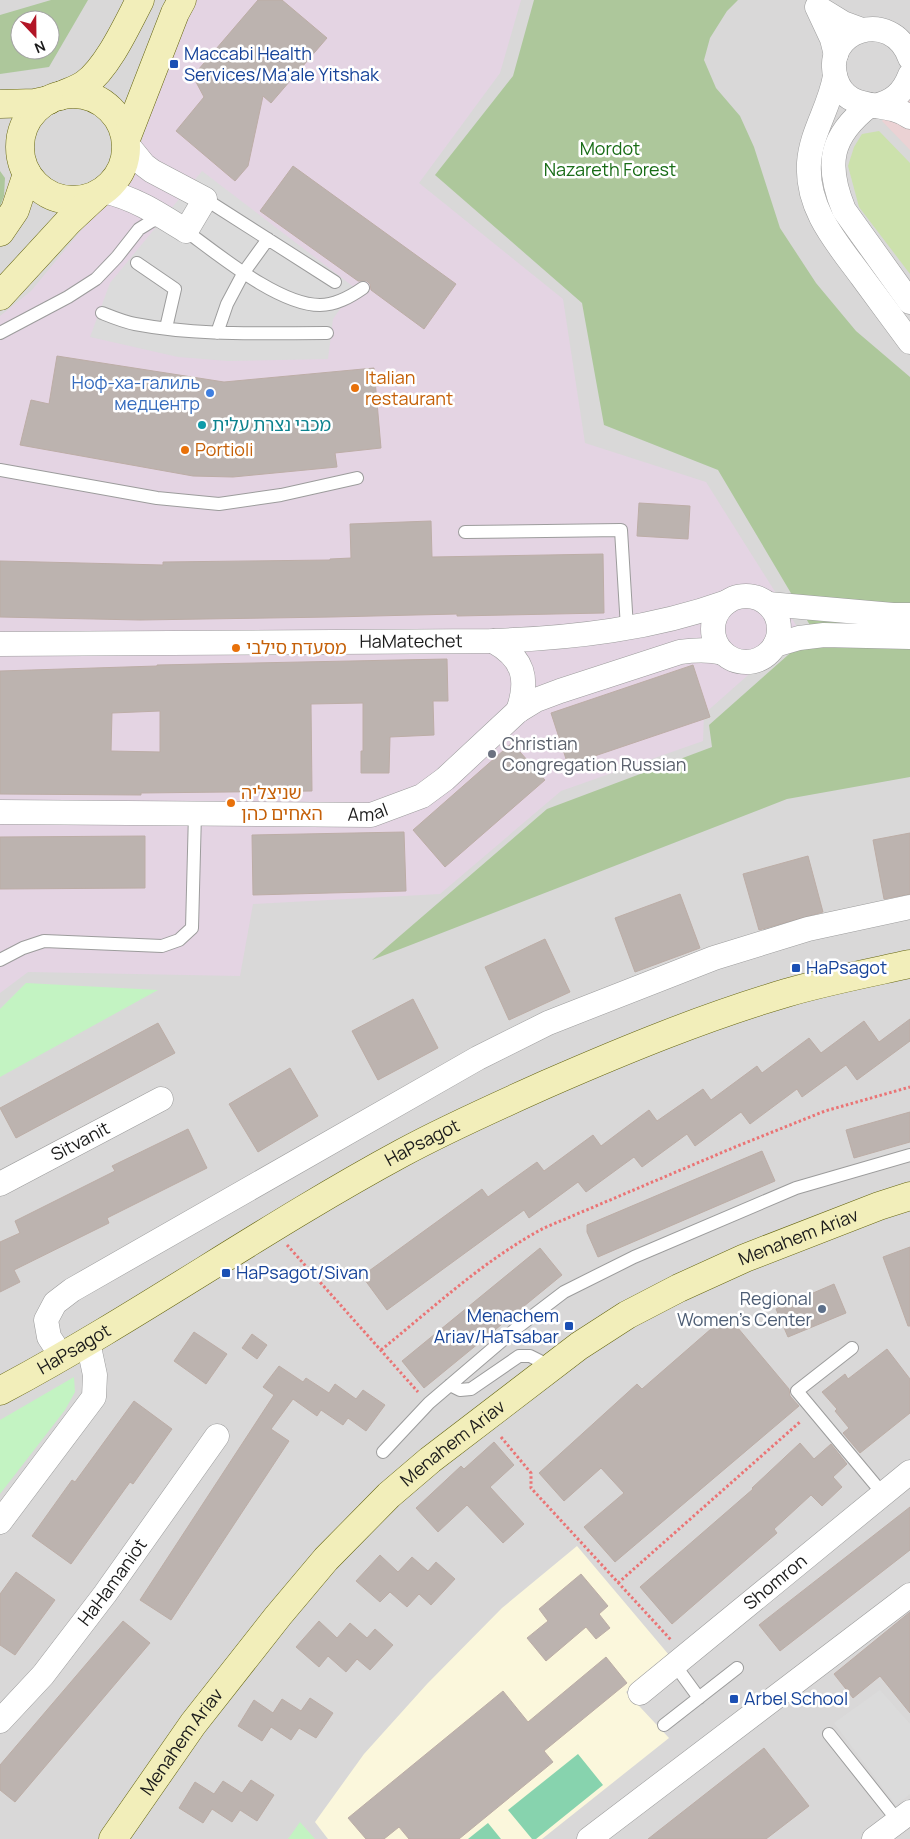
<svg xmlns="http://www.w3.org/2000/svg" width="910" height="1839" font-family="Manrope,'Noto Sans Hebrew',sans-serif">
	<rect width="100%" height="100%" fill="#ece7e2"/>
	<!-- residential -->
	<path fill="#d9d8d8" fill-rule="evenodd" d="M0,0H910V1839H0ZM20,20H50V50H20Z"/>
	<!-- commercial -->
	<path fill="#ebd2d4" d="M910,82V150L882,121Z"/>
	<!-- industrial -->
	<path fill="#e4d4e3" d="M194,0H521L500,73L419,183L563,299L585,443L706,482L799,630L704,714L703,741L561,791L440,894L253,904L240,976L28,972L0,993V316L31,291L83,228L129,184L141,143L177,30Z"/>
	<!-- education -->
	<path fill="#fbf7dc" d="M577,1546L669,1655L626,1692L669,1738L542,1839H328L315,1822L364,1754L427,1684L502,1608Z"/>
	<!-- grass -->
	<path fill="#cce1ac" d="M879,131L910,163V274L859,207L848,166L854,147L862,134Z"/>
	<!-- forest -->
	<path fill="#adc79b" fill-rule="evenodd" d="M51,0H88L49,67L0,74V15ZM20,20H50V50H20Z
		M534,0H738L727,11L710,38L704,60L716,88L740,116L754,147L780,228L816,283L856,331L910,377V777L787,799L372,960L547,809L712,747L709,725L814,632L718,470L604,425L582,303L435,175L513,76Z
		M0,171L5,178L4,196L0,206Z"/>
	<!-- park -->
	<path fill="#c3f3c2" d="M26,983L158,990L0,1077V1009Z
		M74,1377L75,1392L65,1410L0,1494V1420Z
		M300,1822L315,1839H288Z"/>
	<!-- pitch -->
	<path fill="#87d3ae" d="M578,1754L603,1785L536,1839H532L508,1810Z
		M488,1823L501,1839H468Z"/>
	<!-- parking -->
	<path fill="#dbdbdb" d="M202,171L355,288L333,319L328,359L228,361L178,357L90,337L110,283Z
		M880,1690L910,1724V1794L896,1805L834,1723Z"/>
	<!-- building -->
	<path fill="#bcb3af" stroke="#bcada6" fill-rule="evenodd" d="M258,0H282L327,38L271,103L263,96L248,166L235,181L176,131L204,97L196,82L198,70Z
		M293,166L456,284L424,329L371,290L370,284L367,281H358L260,211Z
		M57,356L224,382L374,368L381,448L335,453L337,467L233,477L193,476L20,445L31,400L49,404Z
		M639,503L690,506L688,539L637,536Z
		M431,521L432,557L603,554L604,613L457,616V614L332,617L140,620L0,617V561L163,565V562L330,560V559L351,558L350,524Z
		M447,659L448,701H433L434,735L390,737L389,773H361V751H363V703L311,704L312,791L141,793V795L0,794V671L157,666V665ZM160,711V752L111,751L112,713Z
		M693,665L710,717L568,765L551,713Z
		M512,743L545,780L445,867L413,830Z
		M404,832L406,891L253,895L252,835Z
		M910,833V894L884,899L873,840Z
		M145,836V888L0,889V837Z
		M808,856L823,912L759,930L743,874Z
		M680,894L700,948L635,972L615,918Z
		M545,939L570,992L509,1020L485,967Z
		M413,999L438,1048L378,1080L352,1031Z
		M910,1019V1041L857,1080L846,1065L802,1097L797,1089L750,1124L741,1112L695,1146L687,1134L642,1167L634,1157L586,1192L578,1182L529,1218L524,1210L387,1310L362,1276L482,1189L488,1197L537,1162L544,1171L593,1135L601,1146L649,1110L657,1121L703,1089L711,1100L757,1066L762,1073L809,1038L821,1053L864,1021L879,1042Z
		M158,1023L175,1053L16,1138L0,1108Z
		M290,1068L318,1116L258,1152L229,1104Z
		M910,1112V1142L854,1158L846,1130Z
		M188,1129L207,1168L107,1218L109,1223L14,1270L20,1282L0,1292V1242L20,1233L15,1221L115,1171L112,1166Z
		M762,1151L775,1181L598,1257L587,1232V1225Z
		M910,1247V1326H908L883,1257Z
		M540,1248L562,1275L424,1388L402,1361Z
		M834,1284L846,1313L788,1337L776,1309Z
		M727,1315L789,1389L790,1396L799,1406L615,1562L584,1527L624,1493L601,1468L564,1501L539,1473L637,1384L642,1389Z
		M194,1332L227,1354L206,1384L174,1361Z
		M252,1334L267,1345L257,1359L242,1348Z
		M887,1349L910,1379V1413L860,1453L843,1433L849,1428L835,1411L837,1409L822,1392L845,1374L848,1379Z
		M279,1366L303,1382L306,1378L329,1393L335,1384L356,1399L363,1390L385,1405L366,1431L348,1418L343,1425L321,1410L317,1416L293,1399L271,1429L289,1441L171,1620L140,1600L274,1395L263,1387Z
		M134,1401L172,1429L133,1484L130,1482L71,1564L32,1536L72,1480L75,1482Z
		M494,1442L514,1465L490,1487L524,1524L503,1543L467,1505L438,1532L416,1508L461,1466L464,1469Z
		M800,1443L814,1459L831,1444L847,1464L833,1477L842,1487L822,1506L811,1495L774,1529L777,1533L672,1624L640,1587L753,1489L752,1488Z
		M910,1507V1550L780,1651L759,1625Z
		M380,1555L398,1572L412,1557L428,1571L436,1562L455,1579L431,1605L419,1594L407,1607L390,1592L380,1602L356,1581Z
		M16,1572L55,1600L15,1655L0,1645V1594Z
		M581,1574L608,1606L599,1614L610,1628L596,1639L586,1627L546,1661L527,1638L548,1621L539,1609Z
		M910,1612V1713L880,1676L853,1698L834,1674Z
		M123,1621L150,1643L15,1802L0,1790V1765Z
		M319,1621L337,1638L350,1623L367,1638L375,1629L393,1645L370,1670L357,1659L346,1672L328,1656L319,1667L296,1647Z
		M606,1657L627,1683L544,1751L553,1762L459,1839H409L399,1827L384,1839H366L348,1818L503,1691L528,1722Z
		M310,1698L333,1713L316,1738L299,1728L291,1740L271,1727L262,1741L238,1726L254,1700L273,1713L282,1699L301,1711Z
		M764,1748L809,1806L766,1839H648Z
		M251,1780L274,1795L257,1821L240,1810L232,1822L212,1809L203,1823L179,1808L195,1782L214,1794L223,1781L242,1793Z"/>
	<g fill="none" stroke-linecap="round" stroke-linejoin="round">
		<defs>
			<path id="lane" d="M205,199L335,282
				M186,231C219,255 279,305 320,305C336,305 350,297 363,288
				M137,263L175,289L166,328
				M102,313C112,317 124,322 135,324C198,336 262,333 327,333
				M0,333L68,297L96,279L117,257L139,229L152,221L164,217
				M217,333L227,304L244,272L268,239
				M0,470L157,498L219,504L281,495L357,478
				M465,532L621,530L627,628
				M0,960L23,948L44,941L162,946L179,940L192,928L195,813
				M852,1348L797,1391L883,1494
				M450,1385L460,1390L471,1389L519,1356H530L540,1361L546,1370
				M383,1452L429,1403L518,1327L564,1292L634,1257L796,1188L910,1155
				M675,1665L699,1698
				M664,1725L737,1668
				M829,1734L898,1821"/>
			<g id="street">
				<path d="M836,55L832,39L817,7L843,23L862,30"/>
				<path d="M910,58C892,7 821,30 836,79C847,114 885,99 910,117"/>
				<path d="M835,76C830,107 811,132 809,163C806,209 837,243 862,277C878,299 894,320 910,342"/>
				<path d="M870,105C830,136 825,164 844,210L910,302"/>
				<path d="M874,106C893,102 903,93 910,75"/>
				<path d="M103,191C135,198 159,214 186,231L205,199L152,171L144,165L127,144"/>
				<circle cx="746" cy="629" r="33"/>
				<path d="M768,604L893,615H910"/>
				<path d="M493,641C524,658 529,679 518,711"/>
				<path id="s1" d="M0,644L493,641C573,638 652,629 727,602"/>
				<path d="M775,645L799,638L824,635L910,637"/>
				<path id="s2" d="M0,812L371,815L422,796L445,779L518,711L536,700L560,691L680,652C695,650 708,649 723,653"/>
				<path id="s3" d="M0,1184L161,1099"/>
				<path d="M62,1357L49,1337L46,1320L55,1303L72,1290L478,1058L548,1023L714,958L808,929L910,907"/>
				<path d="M0,1522L94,1397L95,1375L88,1342"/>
				<path id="s4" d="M640,1693L910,1472"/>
				<path id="s5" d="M0,1721L43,1675L105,1594L217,1436"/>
				<path d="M589,1839L910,1595"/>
				<path d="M874,1839L910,1812"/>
			</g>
			<g id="secondary">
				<circle cx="73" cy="147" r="53"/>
				<path d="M60,96C68,92 78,89 85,84C108,67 127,25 140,0"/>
				<path d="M0,104L35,103L49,100"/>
				<path d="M126,139L175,13L182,0"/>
				<path d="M0,232L15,210L27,174"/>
				<path d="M0,296L68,222L97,195"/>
				<path id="s6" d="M0,1391C137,1318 265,1227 402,1153C450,1127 500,1105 549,1083C627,1049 705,1017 786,993C827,981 869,973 910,964"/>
				<path id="s7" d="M113,1839L193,1724L278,1616L326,1559L389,1495L430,1460L579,1346L627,1315L679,1288L745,1258L879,1206L910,1196"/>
			</g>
		</defs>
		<!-- lane casing -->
		<use href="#lane" stroke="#9c9c9c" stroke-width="14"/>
		<!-- street casing -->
		<use href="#street" stroke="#9c9c9c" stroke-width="25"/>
		<!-- secondary casing -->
		<use href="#secondary" stroke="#656510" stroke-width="29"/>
		<!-- path -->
		<path stroke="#ea7475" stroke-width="3" stroke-dasharray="2.5 2.5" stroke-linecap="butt" d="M287,1245L418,1392
			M381,1350C433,1308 484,1260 544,1228L735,1147L825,1111L910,1087
			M501,1437L531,1473V1488L671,1640
			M618,1583L801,1421"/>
		<!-- lane -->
		<use href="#lane" stroke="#fff" stroke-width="12"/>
		<!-- street -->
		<use href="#street" stroke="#fff" stroke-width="24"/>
		<!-- secondary -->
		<use href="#secondary" stroke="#f2eeba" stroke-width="28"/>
	</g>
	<!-- markers -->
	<g fill="#1a4fb4" stroke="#fff" stroke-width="2">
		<rect x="169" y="59" width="10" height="10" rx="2.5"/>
		<rect x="791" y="963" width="10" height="10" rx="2.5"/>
		<rect x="221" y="1268" width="10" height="10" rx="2.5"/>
		<rect x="564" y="1321" width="10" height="10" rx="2.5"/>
		<rect x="729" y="1694" width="10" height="10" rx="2.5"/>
	</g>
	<g fill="#e8710a" stroke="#fff" stroke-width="2">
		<circle cx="355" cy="388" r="5"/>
		<circle cx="185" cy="450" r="5"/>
		<circle cx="236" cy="648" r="5"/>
		<circle cx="231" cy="803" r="5"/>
	</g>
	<circle fill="#3f7fe0" stroke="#fff" stroke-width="2" cx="210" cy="393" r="5"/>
	<circle fill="#0f9aa8" stroke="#fff" stroke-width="2" cx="202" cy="425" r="5"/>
	<circle fill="#6b7280" stroke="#fff" stroke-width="2" cx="492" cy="754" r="5"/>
	<circle fill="#5c6f8a" stroke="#fff" stroke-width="2" cx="822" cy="1309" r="5"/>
	<g text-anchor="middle" stroke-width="5" stroke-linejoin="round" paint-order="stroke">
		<!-- transit labels -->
		<g font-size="18" fill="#164399" stroke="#fff" text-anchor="start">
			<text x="184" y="60">Maccabi Health<tspan x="184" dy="21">Services/Ma'ale Yitshak</tspan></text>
			<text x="806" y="974">HaPsagot</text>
			<text x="236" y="1279">HaPsagot/Sivan</text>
			<text x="559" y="1322" text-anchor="end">Menachem<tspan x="559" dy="21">Ariav/HaTsabar</tspan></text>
			<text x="744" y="1705">Arbel School</text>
		</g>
		<!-- park labels -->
		<g font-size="18" fill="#186c16" stroke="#fff">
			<text x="610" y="155">Mordot<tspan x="610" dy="21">Nazareth Forest</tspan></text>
		</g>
		<!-- food labels -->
		<g font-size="18" fill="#c56008" stroke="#fff" text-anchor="start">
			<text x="365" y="384">Italian<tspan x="365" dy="21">restaurant</tspan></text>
			<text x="195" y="456">Portioli</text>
			<text x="246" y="654">מסעדת סילבי</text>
			<text x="241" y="799">שניצליה<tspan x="241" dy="21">האחים כהן</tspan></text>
		</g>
		<!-- shop labels -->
		<g font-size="18" fill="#366cbe" stroke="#fff" text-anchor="end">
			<text x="200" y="389">Ноф-ха-галиль<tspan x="200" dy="21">медцентр</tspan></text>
		</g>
		<!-- culture labels -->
		<g font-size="18" fill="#0d838f" stroke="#fff" text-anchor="start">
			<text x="212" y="431">מכבי נצרת עלית</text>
		</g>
		<!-- street labels -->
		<g font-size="18" fill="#1b1b1b" stroke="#fff">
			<text dy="6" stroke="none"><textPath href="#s1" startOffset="411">HaMatechet</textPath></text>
			<text dy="6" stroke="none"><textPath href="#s2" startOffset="368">Amal</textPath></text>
			<text dy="6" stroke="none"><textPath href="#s3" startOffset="91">Sitvanit</textPath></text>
			<text dy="6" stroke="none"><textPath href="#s6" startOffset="490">HaPsagot</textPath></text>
			<text dy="6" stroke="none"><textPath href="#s7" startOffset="929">Menahem Ariav</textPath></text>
			<text dy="6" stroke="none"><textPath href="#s6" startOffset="85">HaPsagot</textPath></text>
			<text dy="6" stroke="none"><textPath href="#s7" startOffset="524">Menahem Ariav</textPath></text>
			<text dy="6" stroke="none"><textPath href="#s5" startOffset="179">HaHamaniot</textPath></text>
			<text dy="6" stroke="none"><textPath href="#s4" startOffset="175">Shomron</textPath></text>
			<text dy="6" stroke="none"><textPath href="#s7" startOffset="119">Menahem Ariav</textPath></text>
		</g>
		<!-- worship labels -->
		<g font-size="18" fill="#5b616d" stroke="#fff" text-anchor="start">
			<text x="502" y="750">Christian<tspan x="502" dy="21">Congregation Russian</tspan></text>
		</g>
		<!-- service labels -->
		<g font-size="18" fill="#4e5e75" stroke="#fff" text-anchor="end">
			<text x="812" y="1305">Regional<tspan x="812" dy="21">Women's Center</tspan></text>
		</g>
	</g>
	<!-- north arrow -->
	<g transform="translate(35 35) rotate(158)"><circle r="24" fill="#ffffff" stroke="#a4a4a4"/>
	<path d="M0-4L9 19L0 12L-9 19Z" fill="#b21526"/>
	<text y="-8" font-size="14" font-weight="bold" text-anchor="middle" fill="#1b1b1b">N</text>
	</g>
</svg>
